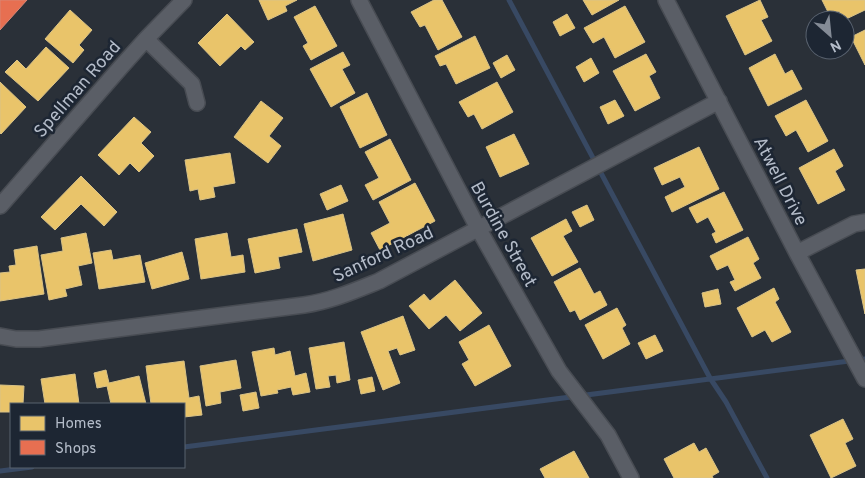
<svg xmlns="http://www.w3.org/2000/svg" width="865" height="478" font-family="Overpass,sans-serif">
	<rect width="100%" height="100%" fill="#2a3038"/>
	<!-- homes -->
	<path fill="#e9c46a" stroke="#d9c286" d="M259,0H297L285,6L287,11L268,20Z
		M434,0H442L462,37L438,50L425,25L420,27L411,12Z
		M583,0H619L592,15Z
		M760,0L768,17L761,20L772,41L745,55L726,16Z
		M822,0H865V10L844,20L839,11L830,16Z
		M315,6L337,46L311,60L303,46L308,43L294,17Z
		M625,6L645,42L615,58L604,37L593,43L584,28Z
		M70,10L92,30L79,45L84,50L73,63L45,39Z
		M227,14L254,42L245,50L241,46L220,66L198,43Z
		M567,14L575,28L560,36L553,22Z
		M865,30V65L851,37Z
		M475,36L490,68L456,84L446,64L440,66L435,56Z
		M46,47L69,68L38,101L5,72L17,60L26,69Z
		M343,52L350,65L342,69L355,93L331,107L310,69Z
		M646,54L656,72L649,76L660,98L635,111L613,71Z
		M775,54L785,74L792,70L802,89L768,106L749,68Z
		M507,55L515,70L501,78L493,63Z
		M591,58L599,73L584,82L576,67Z
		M0,82L26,107L1,134L0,133Z
		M497,82L513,112L482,129L474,114L468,117L459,102Z
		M367,93L387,135L360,148L340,107Z
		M615,100L624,116L608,124L600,107Z
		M806,100L828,141L808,152L796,130L786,136L775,116Z
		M261,101L283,118L269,136L281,146L268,163L234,137Z
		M134,117L151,132L141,143L154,156L139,172L130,163L119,175L98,155Z
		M514,134L529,164L500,177L486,147Z
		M390,139L411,180L373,200L365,185L379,178L365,152Z
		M699,147L719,189L672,212L665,197L685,187L680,177L662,185L654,168Z
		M834,149L843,166L835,171L845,190L818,204L799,168Z
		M230,153L235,183L213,187L215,197L200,200L198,189L190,191L185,160Z
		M81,176L117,212L104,226L81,204L55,230L41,217Z
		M415,183L435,221L380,250L371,233L390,223L379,202Z
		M341,185L348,201L327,210L320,194Z
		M724,192L743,230L716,243L712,234L716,232L708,217L697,223L689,208Z
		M587,205L594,220L580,227L572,212Z
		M343,214L352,250L313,261L304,224Z
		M566,219L572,231L563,236L578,262L552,276L531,238Z
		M297,229L302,252L278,257L280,268L255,273L248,239Z
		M86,233L92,263L78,266L82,285L65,289L67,296L49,300L41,255L63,251L61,238Z
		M227,233L231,257L243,255L245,272L201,279L195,239Z
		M748,237L759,259L753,263L761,278L735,291L730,282L735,280L728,265L717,270L710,256Z
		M37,246L44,294L0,301V273L10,272L9,266L16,265L14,250Z
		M111,250L113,260L140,255L145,282L99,289L93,253Z
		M182,252L189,279L152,289L145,263Z
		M580,268L594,294L600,291L607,305L580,320L575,310L570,312L554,282Z
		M865,269V314L856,270Z
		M455,280L482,313L460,331L446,315L429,329L409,306L424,294L430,301Z
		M774,288L779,299L775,302L791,332L772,342L765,330L752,337L737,308Z
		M718,289L721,304L705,307L702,293Z
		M617,308L626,325L622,328L630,344L603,359L585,325Z
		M403,316L415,350L400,355L397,348L388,351L400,383L383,390L361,332Z
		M489,325L511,366L475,386L462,364L469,360L459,342Z
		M655,335L663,351L646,359L638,343Z
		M344,342L350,380L337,383L336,375L328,376L330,387L316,389L309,348Z
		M274,348L275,355L290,351L295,376L306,373L310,392L293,395L291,387L277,390L278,393L261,396L252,352Z
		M236,360L241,388L220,392L221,403L206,406L200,366Z
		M184,361L189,398L199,396L202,415L184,417V404L182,403L151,404L146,366Z
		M106,370L109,383L139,376L146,404H111L107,386L97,388L94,373Z
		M75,374L79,404H45L41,379Z
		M372,377L375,391L361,394L358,380Z
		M0,385L24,386L23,404H11V412H0Z
		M256,392L259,408L243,411L240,395Z
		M843,419L853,439L845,443L856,466L831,478L810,435Z
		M694,443L699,452L706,448L719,472L712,476L713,478H674L664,459Z
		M574,451L589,478H545L540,469Z"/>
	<!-- shops -->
	<path fill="#e76f51" stroke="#d88675" d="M0,0H27L0,30Z"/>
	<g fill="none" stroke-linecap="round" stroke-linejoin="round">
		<!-- stream -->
		<path stroke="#384963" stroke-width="5" d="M509,0L710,378L726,402L767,478
			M184,447L865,359
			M0,471L32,467"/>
		<defs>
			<path id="street" d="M359,0L478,228L559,371L608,435L631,478
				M666,0L797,253L865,379
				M146,39L192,84L197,103
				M0,206L120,68L146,39L184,0
				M797,253L854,224L865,222
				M0,336L16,339H39L304,305C331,301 354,291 379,281L719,101"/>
		</defs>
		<!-- street casing -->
		<use href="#street" stroke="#484c53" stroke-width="18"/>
		<!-- street -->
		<use href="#street" stroke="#5a5e66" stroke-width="15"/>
	</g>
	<g text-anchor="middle" stroke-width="5" stroke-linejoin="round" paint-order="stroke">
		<!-- street labels -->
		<g font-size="18" fill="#b4bcc9" stroke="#1d2633">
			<text transform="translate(77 89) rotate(-49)" y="6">Spellman Road</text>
			<text transform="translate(781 181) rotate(63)" y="6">Atwell Drive</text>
			<text transform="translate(504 234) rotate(61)" y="6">Burdine Street</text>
			<text transform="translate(383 254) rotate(-25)" y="6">Sanford Road</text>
		</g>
	</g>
	<!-- legend -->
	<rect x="10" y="403" width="175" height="65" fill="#1d2633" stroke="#59626f"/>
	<rect x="20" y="416" width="25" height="15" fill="#e9c46a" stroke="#59626f"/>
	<text x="55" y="428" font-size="15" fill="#b4bcc9">Homes</text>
	<rect x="20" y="440" width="25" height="15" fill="#e76f51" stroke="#59626f"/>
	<text x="55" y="453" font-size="15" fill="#b4bcc9">Shops</text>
	<!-- north arrow -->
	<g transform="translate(830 35) rotate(153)"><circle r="24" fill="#1d2633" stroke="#59626f"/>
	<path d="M0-4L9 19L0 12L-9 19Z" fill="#848b96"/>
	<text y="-8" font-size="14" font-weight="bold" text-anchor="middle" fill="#b4bcc9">N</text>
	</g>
</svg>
